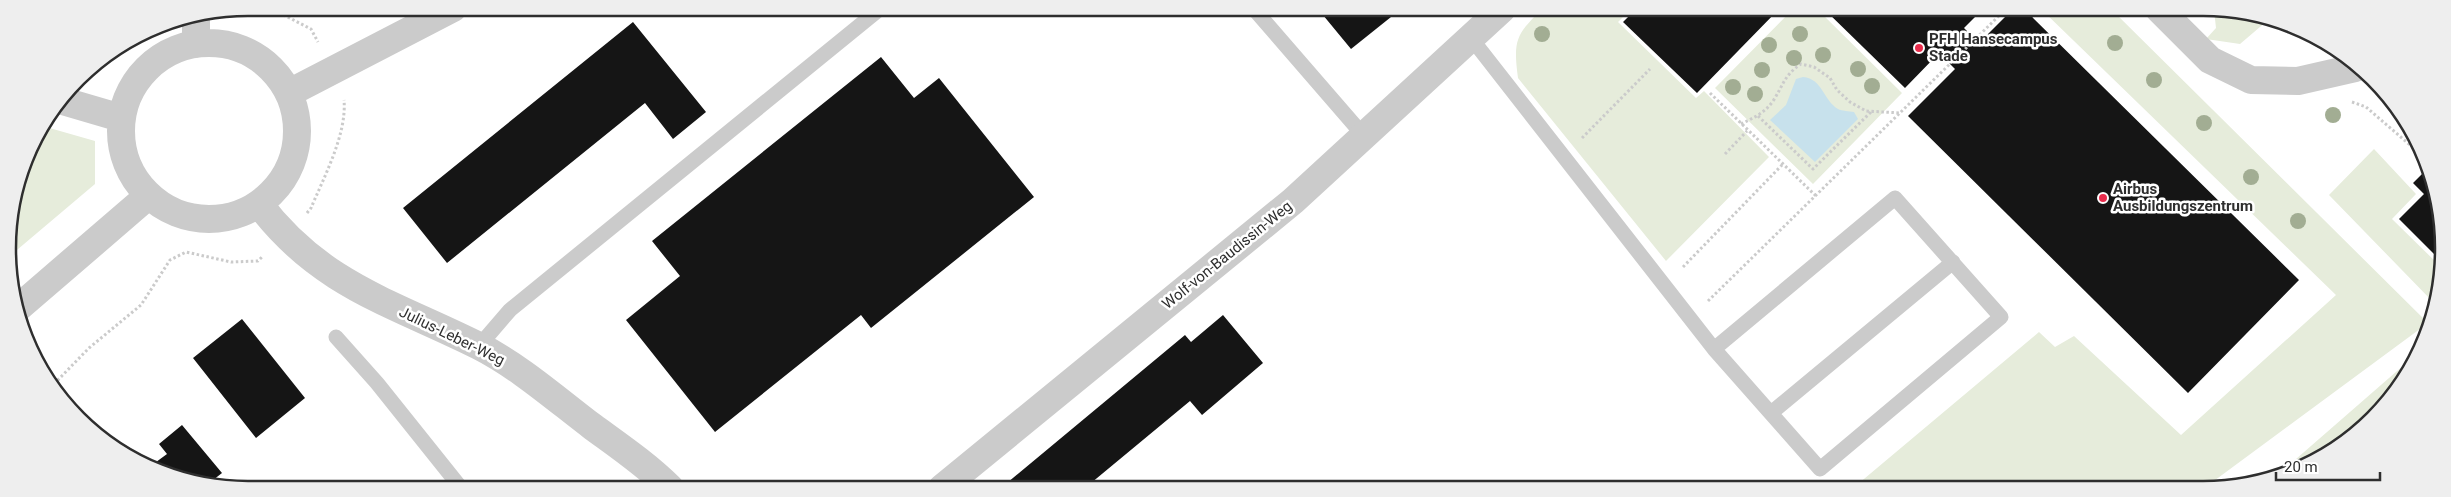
<svg xmlns="http://www.w3.org/2000/svg" width="2451" height="497" font-family="Roboto,sans-serif">
	<rect width="100%" height="100%" fill="#fff"/>
	<!-- green -->
	<path fill="#e6ecdb" d="M1542,9H1631L1618,22L1696,98L1704,91L1769,157L1666,261L1518,78C1513,40 1516,35 1542,9Z
		M1793,9H1817L1902,93L1813,184L1715,88Z
		M2041,9H2111L2428,323L2203,489H1852L2039,332L2055,347L2074,336L2181,435L2336,295Z
		M2214,10H2234L2267,21L2240,44L2206,39L2216,28Z
		M46,127L95,141V184L11,255L8,233L26,156Z
		M2374,149L2416,194L2392,219L2441,267V280L2434,303L2329,195Z
		M2420,351L2373,419L2309,465L2280,473Z"/>
	<!-- water -->
	<path fill="#c7e1ec" d="M1803,77C1823,79 1823,100 1838,109C1842,111 1849,111 1854,112L1858,119L1815,162L1770,120L1786,105L1796,79Z"/>
	<!-- building -->
	<path fill="#151515" d="M1318,9H1401L1351,49Z
		M1636,9H1779L1697,93L1623,22Z
		M1824,9H1983L1964,28L1979,43L2013,9H2024L2299,280L2188,393L1908,116L1955,69L1939,53L1905,88Z
		M633,22L706,112L673,139L645,103L447,263L403,208Z
		M881,57L914,98L939,78L1034,197L871,328L861,315L715,432L626,320L680,276L652,241Z
		M2428,171L2435,186L2440,260L2399,219L2424,194L2413,183L2424,172Z
		M1223,315L1263,363L1202,415L1190,401L1085,488H1001L1185,335L1191,342Z
		M242,319L305,398L256,438L193,358Z
		M182,425L222,473L208,484L152,465L167,454L159,444Z"/>
	<g fill="none" stroke-linecap="round" stroke-linejoin="round">
		<!-- path -->
		<path stroke="#cbcbcb" stroke-width="3" stroke-dasharray="2.5 2.5" stroke-linecap="butt" d="M270,8L311,29L318,42
			M1710,93L1816,196
			M2352,102L2366,107L2410,145L2416,146
			M1758,116L1813,169L1872,111
			M1741,124C1753,118 1765,113 1773,101C1783,86 1784,75 1801,64L1814,67L1830,78L1837,90L1850,102L1866,111L1901,113
			M1582,138L1650,69
			M1725,154L1747,131
			M307,213L311,208C324,177 347,134 344,100
			M1683,267L1782,165
			M1708,301L2006,9
			M54,384L89,348L141,305L170,260L186,252L231,262L258,261L263,256"/>
		<!-- lane -->
		<path stroke="#cbcbcb" stroke-width="15" d="M1254,9L1364,136
			M1471,38L1714,349
			M1895,198L2001,317L1820,469L1714,349Z
			M336,337L377,383L461,488
			M479,346L510,310L881,8
			M1771,413L1953,262"/>
		<!-- street -->
		<path stroke="#cbcbcb" stroke-width="28" d="M2159,9L2210,60L2251,80L2298,81L2355,68
			M121 131a88 88 0 1 1 176 0a88 88 0 1 1-176 0Z
			M196,44V18
			M289,93L453,8
			M63,101L121,118
			M259,204C320,285 393,303 479,346C520,367 556,399 593,427C619,446 647,465 670,488
			M18,308L148,196
			M942,488L1293,201L1502,9"/>
	</g>
	<!-- trees -->
	<g fill="#a2ad93">
		<circle cx="1542" cy="34" r="8"/>
		<circle cx="1800" cy="34" r="8"/>
		<circle cx="2115" cy="43" r="8"/>
		<circle cx="1769" cy="45" r="8"/>
		<circle cx="1823" cy="55" r="8"/>
		<circle cx="1794" cy="58" r="8"/>
		<circle cx="1858" cy="69" r="8"/>
		<circle cx="1762" cy="70" r="8"/>
		<circle cx="2154" cy="80" r="8"/>
		<circle cx="1872" cy="86" r="8"/>
		<circle cx="1733" cy="87" r="8"/>
		<circle cx="1755" cy="94" r="8"/>
		<circle cx="2333" cy="115" r="8"/>
		<circle cx="2204" cy="123" r="8"/>
		<circle cx="2251" cy="177" r="8"/>
		<circle cx="2298" cy="221" r="8"/>
	</g>
	<!-- markers -->
	<g fill="#e92c4c" stroke="#fff" stroke-width="2">
		<circle cx="1919" cy="48" r="5"/>
		<circle cx="2103" cy="198" r="5"/>
	</g>
	<g text-anchor="middle" stroke-width="5" stroke-linejoin="round" paint-order="stroke">
		<!-- poi labels -->
		<g font-size="15" font-weight="bold" fill="#2e2e2e" stroke="#fff" text-anchor="start">
			<text x="1929" y="44">PFH Hansecampus<tspan x="1929" dy="17">Stade</tspan></text>
			<text x="2113" y="194">Airbus<tspan x="2113" dy="17">Ausbildungszentrum</tspan></text>
		</g>
		<!-- street labels -->
		<g font-size="15" fill="#2e2e2e" stroke="#fff">
			<text transform="translate(1227 255) rotate(-39)" y="5">Wolf-von-Baudissin-Weg</text>
			<text transform="translate(452 336) rotate(26)" y="5">Julius-Leber-Weg</text>
		</g>
	</g>
	<!-- crop -->
	<path d="M0 0H2451V497H0ZM248 16H2203A232 232 0 0 1 2435 248V249A232 232 0 0 1 2203 481H248A232 232 0 0 1 16 249V248A232 232 0 0 1 248 16Z" fill="#eee" fill-rule="evenodd"/>
	<path fill="none" stroke="#2e2e2e" stroke-width="2.5" d="M248 16H2203A232 232 0 0 1 2435 248V249A232 232 0 0 1 2203 481H248A232 232 0 0 1 16 249V248A232 232 0 0 1 248 16Z"/>
	<!-- scale -->
	<path d="M2276 472v8h104v-8" fill="none" stroke="#2e2e2e" stroke-width="2.5"/>
	<text x="2284" y="472" font-size="15" fill="#2e2e2e" stroke="#ffffff" stroke-width="4" paint-order="stroke">20 m</text>
</svg>
